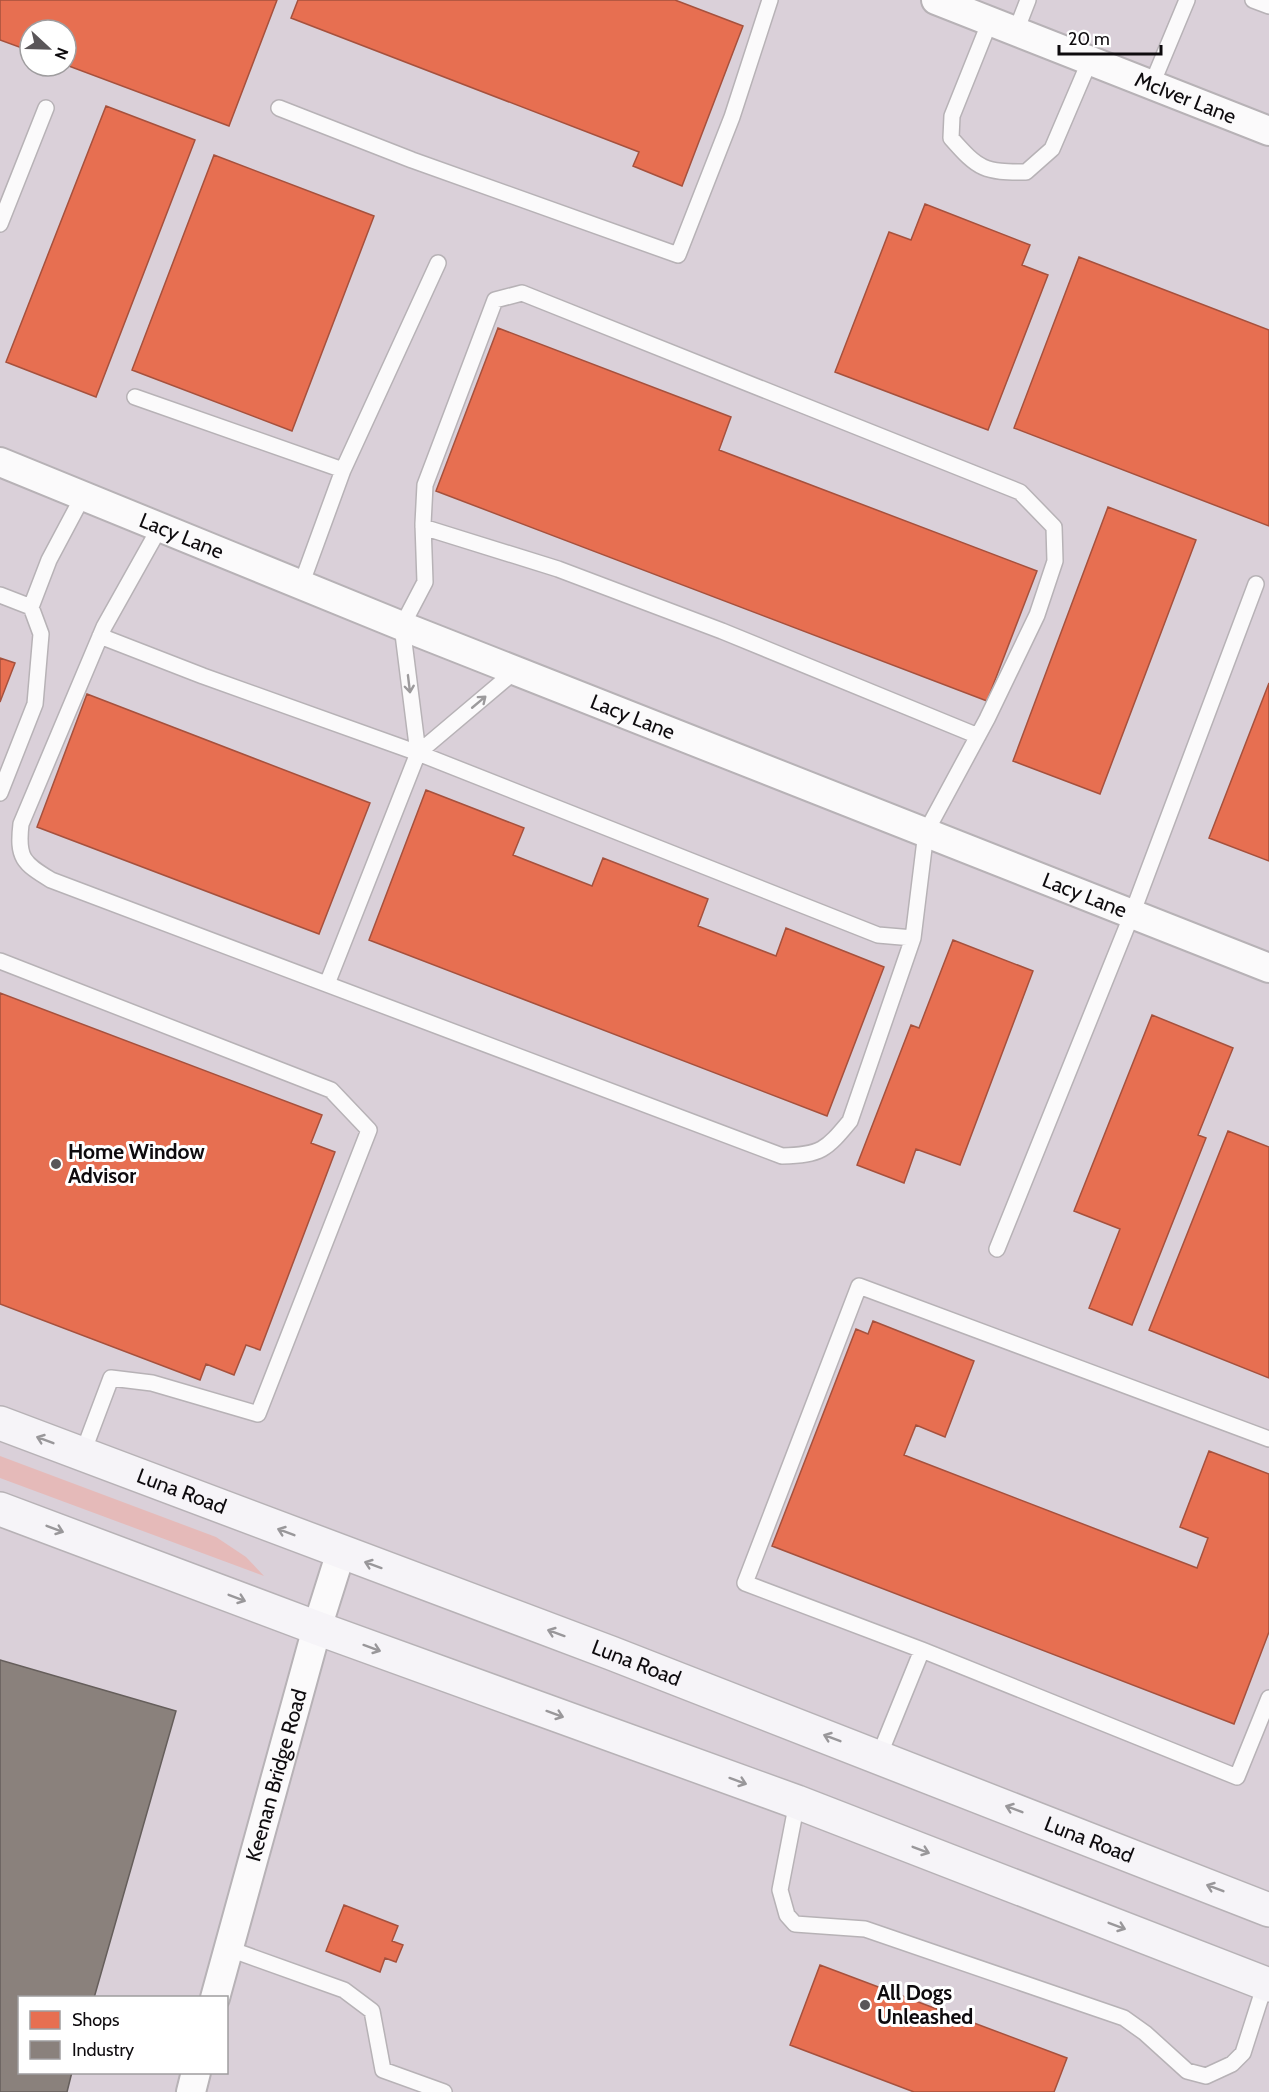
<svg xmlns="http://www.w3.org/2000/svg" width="1269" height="2092" font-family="Cabin,sans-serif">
	<rect width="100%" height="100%" fill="#e6e0e5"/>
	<!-- built -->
	<path fill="#dad0d9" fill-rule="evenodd" d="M0,0H1269V2092H0ZM30,30H66V66H30ZM20,1998H226V2072H20Z"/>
	<!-- green -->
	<path fill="#e5bab9" d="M0,1456L216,1537L246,1557L264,1576L0,1478Z"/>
	<!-- shops -->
	<path fill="#e76f51" stroke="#a6513d" stroke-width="1.5" d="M0,0H277L229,126L66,65V30H30V51L0,40Z
		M298,0H675L743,26L682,186L633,166L639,152L291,18Z
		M106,106L195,140L96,397L6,362Z
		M214,155L374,216L292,431L132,370Z
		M925,204L1030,245L1022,265L1048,275L988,430L835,372L889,232L911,240Z
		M1079,257L1269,330V526L1014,428Z
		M498,328L731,417L719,450L1037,571L987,701L436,491Z
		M1108,507L1196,540L1100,794L1013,761Z
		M0,658L15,663L0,702Z
		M1269,683V861L1209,838Z
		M87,694L370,803L319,934L37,827Z
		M426,790L524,828L513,855L592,886L603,858L708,899L698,926L776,956L786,928L884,967L827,1116L369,940Z
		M953,940L1033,971L960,1165L916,1149L904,1183L857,1165L911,1025L919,1028Z
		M0,993L322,1115L311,1143L335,1152L260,1350L246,1345L234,1375L206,1364L200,1380L0,1304Z
		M1152,1015L1233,1048L1198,1135L1206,1138L1132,1325L1089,1308L1120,1229L1074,1211Z
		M1228,1131L1269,1147V1378L1149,1330Z
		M873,1321L974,1361L945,1437L916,1425L904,1455L1197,1568L1208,1538L1180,1527L1209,1451L1269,1474V1632L1234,1724L772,1546L856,1329L868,1334Z
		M344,1905L398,1926L392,1941L403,1945L396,1962L385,1958L380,1972L326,1951Z
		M820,1965L1067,2058L1054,2092H914L790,2045Z"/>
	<!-- industry -->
	<path fill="#8a817c" stroke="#655e5b" stroke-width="1.5" d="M0,1660L176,1711L94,1998H20V2072H72L67,2092H0Z"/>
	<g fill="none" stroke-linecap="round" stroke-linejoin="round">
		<defs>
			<path id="service" d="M1253,0L1269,6
				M990,21L952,116L951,138C979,170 984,172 1026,172L1052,149L1090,60
				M1016,31L1028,0
				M1152,84L1187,0
				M279,108L412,160L678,255L732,117L770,0
				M0,224L46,108
				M135,397L343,470L301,585
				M343,470L438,263
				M160,527L104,627L21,824C17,858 23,863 51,880L782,1156C821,1155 826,1150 850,1121L913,938L926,832L987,719L1037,615L1055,561L1054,527L1020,492L522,293L495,300L425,485L423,524L425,582L402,626L418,753
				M423,527L558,569L722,631L978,736
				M0,595L31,607
				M100,636L203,676L418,753L878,935L913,938
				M0,793L35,704L41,634L31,607L49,560L83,496
				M0,961L331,1090L369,1130L258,1414L152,1383L111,1378L82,1455
				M327,984L418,753L515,671
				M997,1249L1132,914L1256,584
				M1269,1439L859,1286L745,1583L922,1650L1237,1777L1269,1698
				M879,1756L922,1650
				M797,1802L780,1890L787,1915L795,1924L865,1929L1124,2018L1145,2033L1187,2071L1206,2076L1232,2064L1243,2053L1265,1984
				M227,1948L344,1990L372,2011L383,2070L444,2092"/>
			<g id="minor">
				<path id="s1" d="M936,0L1269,131"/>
				<path id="s2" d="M0,462L402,626L1269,968"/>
				<path id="s3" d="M215,1998L317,1628L341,1552"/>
				<path d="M191,2092L196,2072"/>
			</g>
			<g id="secondary">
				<path id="s4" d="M0,1423L611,1653L1269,1910"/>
				<path d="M0,1509L317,1628L797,1802L1269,1985"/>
			</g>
		</defs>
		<!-- service casing -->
		<use href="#service" stroke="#b7b2b6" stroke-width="18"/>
		<!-- minor casing -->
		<use href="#minor" stroke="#b7b2b6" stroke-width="32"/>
		<!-- secondary casing -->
		<use href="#secondary" stroke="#b7b2b6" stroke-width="36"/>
		<!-- service -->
		<use href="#service" stroke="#fbfafb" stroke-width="15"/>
		<!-- minor -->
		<use href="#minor" stroke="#fbfafb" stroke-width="28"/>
		<!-- secondary -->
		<use href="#secondary" stroke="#f6f4f8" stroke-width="33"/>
	</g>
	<!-- one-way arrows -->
	<defs><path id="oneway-shaft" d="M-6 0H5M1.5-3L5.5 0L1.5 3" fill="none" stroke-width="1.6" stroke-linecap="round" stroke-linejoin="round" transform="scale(1.5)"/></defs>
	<g stroke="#9c9a9c">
		<use href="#oneway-shaft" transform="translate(409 684) rotate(83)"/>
		<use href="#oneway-shaft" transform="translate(479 702) rotate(-40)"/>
	</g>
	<g stroke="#99979a">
		<use href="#oneway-shaft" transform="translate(45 1440) rotate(-159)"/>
		<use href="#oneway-shaft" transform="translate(55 1529) rotate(21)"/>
		<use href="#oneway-shaft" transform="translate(286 1532) rotate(-159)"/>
		<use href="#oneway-shaft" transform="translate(373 1565) rotate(-160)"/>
		<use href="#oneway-shaft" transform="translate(237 1598) rotate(21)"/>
		<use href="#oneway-shaft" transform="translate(556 1633) rotate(-160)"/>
		<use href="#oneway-shaft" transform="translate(372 1648) rotate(20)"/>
		<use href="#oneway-shaft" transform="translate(555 1714) rotate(20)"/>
		<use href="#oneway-shaft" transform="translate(832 1738) rotate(-159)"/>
		<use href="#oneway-shaft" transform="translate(738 1781) rotate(20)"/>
		<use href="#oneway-shaft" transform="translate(1014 1809) rotate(-159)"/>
		<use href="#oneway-shaft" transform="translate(921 1850) rotate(21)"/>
		<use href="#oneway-shaft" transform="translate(1215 1888) rotate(-159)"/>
		<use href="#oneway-shaft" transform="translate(1117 1926) rotate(21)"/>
	</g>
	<!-- markers -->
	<g fill="#5a5659" stroke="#fff" stroke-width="2">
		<circle cx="56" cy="1164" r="6"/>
		<circle cx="865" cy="2005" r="6"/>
	</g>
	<g text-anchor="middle" stroke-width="6" stroke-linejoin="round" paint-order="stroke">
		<!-- street labels -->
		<g font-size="21" fill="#0e0b0e" stroke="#fff">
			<text dy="7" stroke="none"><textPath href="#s1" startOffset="268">McIver Lane</textPath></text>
			<text dy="7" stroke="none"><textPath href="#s2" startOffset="196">Lacy Lane</textPath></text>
			<text dy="7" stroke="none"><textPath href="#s2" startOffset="682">Lacy Lane</textPath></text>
			<text dy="7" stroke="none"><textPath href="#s2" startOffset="1168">Lacy Lane</textPath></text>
			<text dy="7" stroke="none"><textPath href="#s4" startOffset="194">Luna Road</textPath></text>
			<text dy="7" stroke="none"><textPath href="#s4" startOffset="680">Luna Road</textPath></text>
			<text dy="7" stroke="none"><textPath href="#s3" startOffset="231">Keenan Bridge Road</textPath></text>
			<text dy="7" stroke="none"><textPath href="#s4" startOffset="1166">Luna Road</textPath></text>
		</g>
		<!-- poi labels -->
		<g font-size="21" font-weight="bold" fill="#0e0b0e" stroke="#fff" text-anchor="start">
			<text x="68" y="1159">Home Window<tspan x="68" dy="24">Advisor</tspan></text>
			<text x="877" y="2000">All Dogs<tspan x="877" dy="24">Unleashed</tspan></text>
		</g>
	</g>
	<!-- legend -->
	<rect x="18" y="1996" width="210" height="78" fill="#ffffff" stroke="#9f9d9f" stroke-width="1.5"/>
	<rect x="30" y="2011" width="30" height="18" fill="#e76f51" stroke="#9f9d9f" stroke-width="1.5"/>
	<text x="72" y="2026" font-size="18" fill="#0e0b0e">Shops</text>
	<rect x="30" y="2041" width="30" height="18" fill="#8a817c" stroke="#9f9d9f" stroke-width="1.5"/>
	<text x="72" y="2056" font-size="18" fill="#0e0b0e">Industry</text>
	<!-- north arrow -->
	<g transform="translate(48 48) rotate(112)"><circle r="28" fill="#ffffff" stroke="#9f9d9f" stroke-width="1.5"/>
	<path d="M0-4.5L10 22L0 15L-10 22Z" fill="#5a5659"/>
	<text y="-9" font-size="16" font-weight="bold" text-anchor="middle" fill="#0e0b0e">N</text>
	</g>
	<!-- scale -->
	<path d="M1059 45v9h102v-9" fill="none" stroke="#0e0b0e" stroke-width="3"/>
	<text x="1068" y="45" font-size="18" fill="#0e0b0e" stroke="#ffffff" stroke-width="4.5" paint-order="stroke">20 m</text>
</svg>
